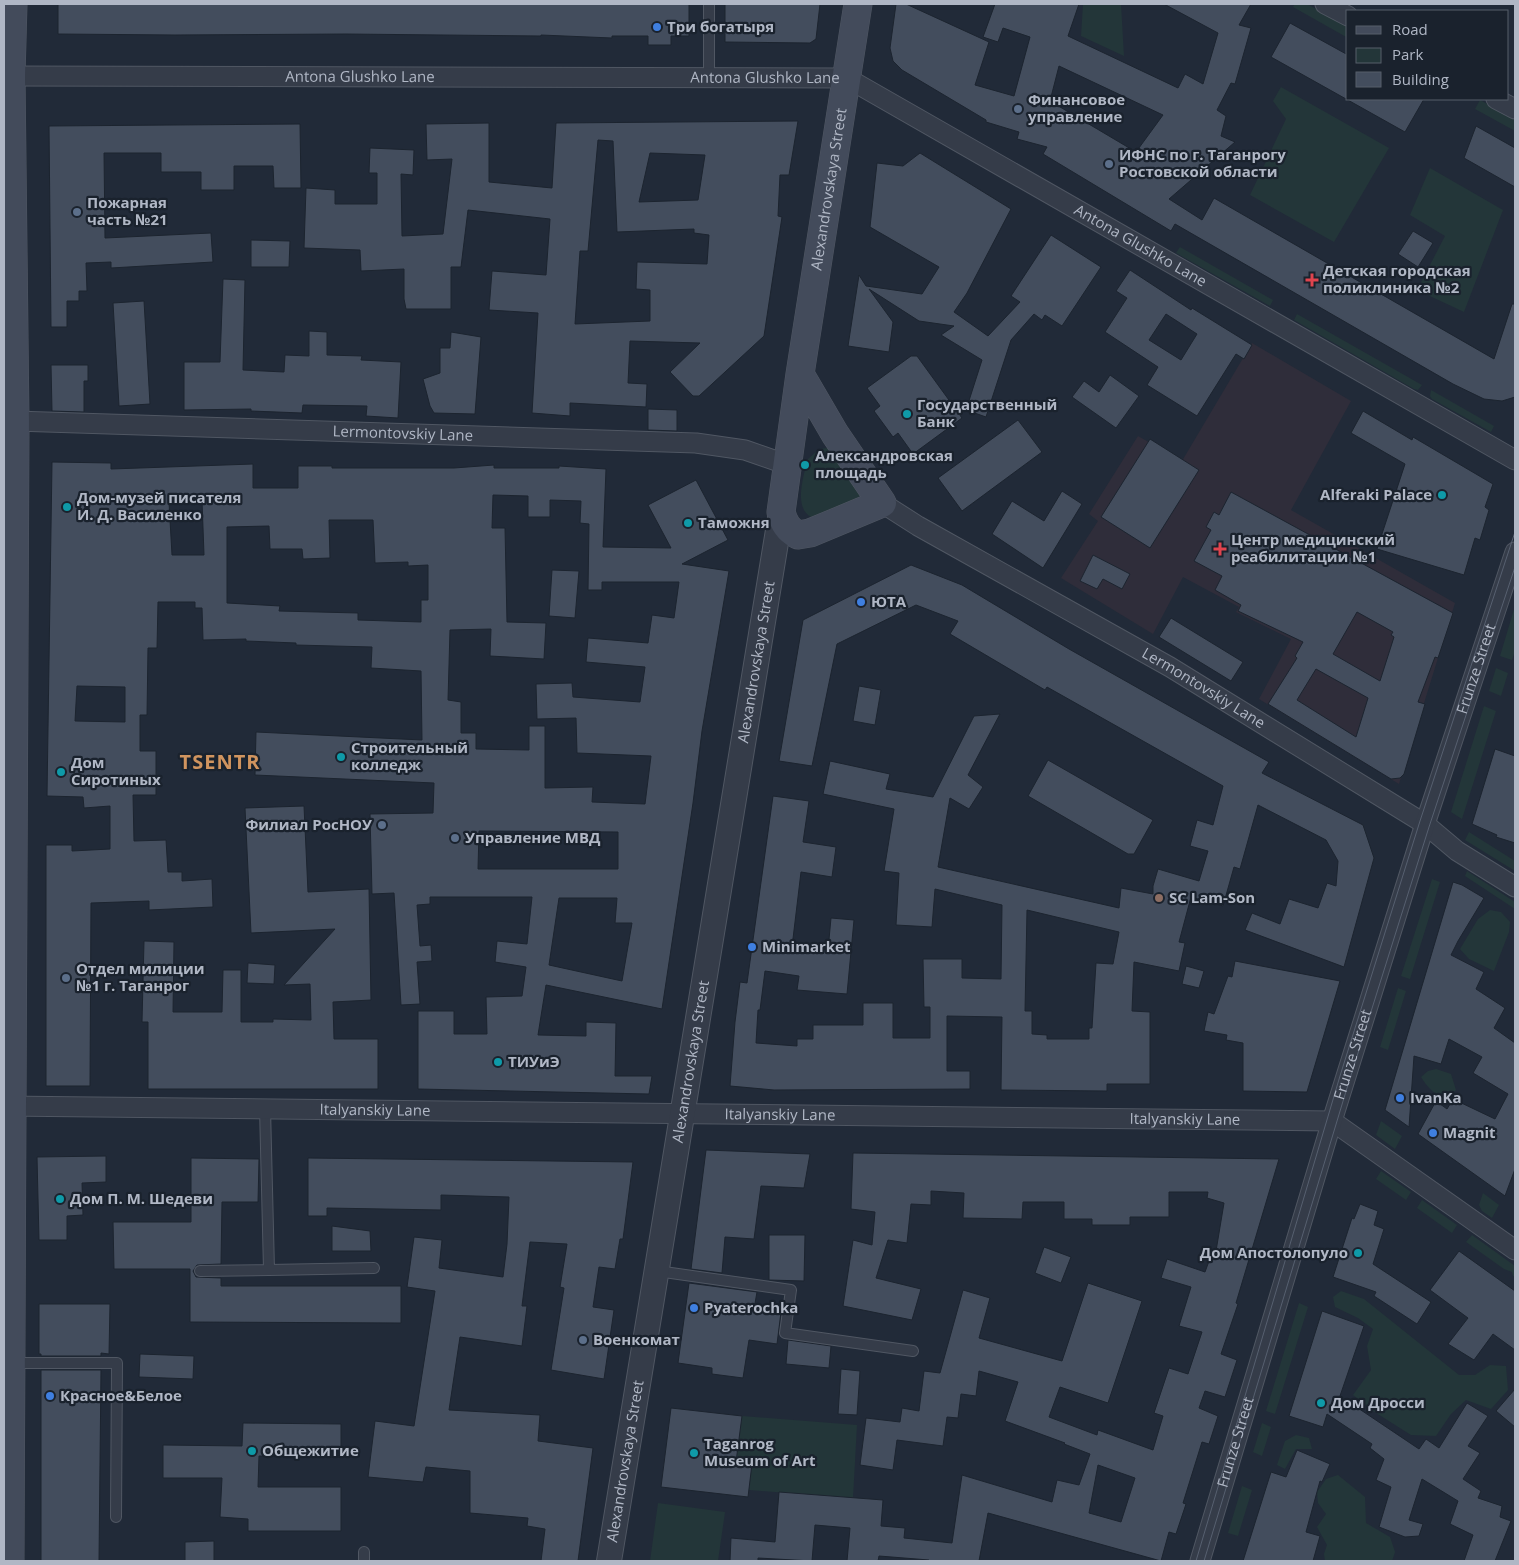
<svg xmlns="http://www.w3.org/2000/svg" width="1519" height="1565" font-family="'Open Sans',sans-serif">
	<rect width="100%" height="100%" fill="#212a38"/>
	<!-- medical -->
	<path fill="#2f2d3a" d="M1252,343L1351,401L1291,510L1455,603L1399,784L1259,699L1291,639L1236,612L1239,607L1183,577L1153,634L1061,578L1098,521L1089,514L1138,436L1182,461Z"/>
	<!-- green -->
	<path fill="#233639" d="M1083,4H1121L1124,56L1081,36Z
		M1295,4H1307L1348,26V38L1293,7Z
		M1281,87L1389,148L1334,242L1250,195L1286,119L1273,101Z
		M1480,100L1515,119V131L1475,109Z
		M1430,168L1503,210L1464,312L1417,290L1445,236L1410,215Z
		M1180,247L1273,300L1270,306L1176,253Z
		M1297,314L1422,385L1418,390L1414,389L1294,320Z
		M1431,390L1494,426L1491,432L1432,399L1430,396Z
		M828,448L861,495C850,505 825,515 811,517C793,507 804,477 807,460L819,449Z
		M1515,606V651L1512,660L1500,656Z
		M1496,668L1508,673L1501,696L1489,691Z
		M1484,706L1496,711L1462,819L1451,812Z
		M1469,832L1515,861V871L1465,840Z
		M1467,871L1515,902V909L1465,876Z
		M1432,879L1440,882L1410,979L1401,976Z
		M1490,910L1501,912L1510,922L1509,932L1494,971L1469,959L1460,949L1478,919Z
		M1398,988L1406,991L1388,1050L1380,1047Z
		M1436,1069L1451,1074L1456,1090L1448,1098C1435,1096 1428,1088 1421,1077L1428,1071Z
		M1381,1121L1402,1136L1395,1149L1376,1135Z
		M1381,1171L1411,1192L1406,1200L1376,1179Z
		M1483,1193L1499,1205L1492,1218L1482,1211L1479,1205Z
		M1422,1200L1457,1225L1452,1233L1417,1208Z
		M1472,1235L1515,1266V1277L1513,1276L1512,1272L1504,1269L1466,1242Z
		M1341,1291L1364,1299L1459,1375H1475L1490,1365L1506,1366L1508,1390L1491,1409L1466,1400L1451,1414L1436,1436L1411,1435L1373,1411L1353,1395L1371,1370L1367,1346L1373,1329L1358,1318L1335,1307L1333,1297Z
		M1299,1303L1308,1307L1275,1414L1266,1411Z
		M742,1416L857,1425L853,1498L749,1490L752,1464L721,1461L738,1445Z
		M1262,1423L1271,1427L1262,1456L1253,1452Z
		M1296,1435L1309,1438L1312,1449H1296L1285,1469L1277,1465L1285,1441Z
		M1338,1475L1365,1497L1366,1523L1390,1537L1395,1552L1392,1561H1325L1324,1554L1327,1545L1317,1527L1326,1514L1318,1503L1317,1492L1326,1479Z
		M1242,1486L1252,1490L1238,1536L1228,1533Z
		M658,1503L725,1512L718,1561H650Z"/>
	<!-- building -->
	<path fill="#434d5d" stroke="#1c242f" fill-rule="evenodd" d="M58,4H689V36H671V45H648V36H612V38L541,35V36L346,34L175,35L58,34Z
		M725,4H820L816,39L810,43L725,42Z
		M896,4H906L989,42L975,85L1014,96L1030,37L1003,28L998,42L983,37L995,4H1079L1068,36L1178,88L1185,74L1203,84L1218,33L1164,4H1251L1239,25L1251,28L1235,84L1231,83L1217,110L1226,116L1221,136L1235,142L1169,199L1202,220L1214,198L1494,359L1512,304H1515V397L1502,401L1484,399L1453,384L1175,224L1171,231L1043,154L1047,147L1017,139L1019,132L986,122V120L902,70L893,61L890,48ZM1059,66L1163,115L1136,152L1050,101Z
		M1290,23L1348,55V99H1424L1405,132L1271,57Z
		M798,121L789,175H780L778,216L782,217L764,336L699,396H693L670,372L700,343L630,341L628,383L647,384L646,407L570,403V416L532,413L538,313L489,310L492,271L546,275L550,219L468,210L461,267H451V309H406L404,299V269L361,271L360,250L304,248L306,188L335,190V204H377V173H369L370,148L414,150L413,175L401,174L402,236L443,234L452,159L427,160L426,124L489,123V182L552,188L556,123ZM598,140L613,141L617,232L694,229V233L709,235L707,264L637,262L636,289L650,290V321L575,324L580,251H588ZM650,153L705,155L698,200L639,202Z
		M300,124L301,188H274L273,166H234V190H201V172H161V153H104L105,238L211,233L213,262L111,268V262L86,263L87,291H79V301H67V327H51L49,126Z
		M1476,126L1515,148V187L1464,158Z
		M920,153L1011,209L967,293L954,312L988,336L1020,302L1011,296L1051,235L1101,267L1062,326L1045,315L1042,320L1034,314L1011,340L986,417L966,410L982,360L941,335L954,326L919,321L869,289L893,322L889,352L848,346L859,275L866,286L922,294L939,267L870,227L877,163L903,166Z
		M1413,231L1433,243L1418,267L1398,254Z
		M251,240L290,241L289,267H251Z
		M1130,270L1191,310L1192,308L1252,345L1244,359L1236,354L1197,416L1147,385L1158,367L1105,332L1127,298L1116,291ZM1166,314L1197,334L1181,360L1149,340Z
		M223,279L245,280L243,370L284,372L285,355L309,356V331L327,332V355L362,356L361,360L401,362L398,418L366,416L367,406L303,405L302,413L251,411V409L184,410V362H220Z
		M144,301L150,404L119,406L113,303Z
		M451,332L481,337L475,414L434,413L430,406L423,379L440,373V348H450Z
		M911,356H917L962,418L913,454L898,433L893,437L874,411L880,406L867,388Z
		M51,365H88V381H84V412L52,411Z
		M1110,375L1139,396L1116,428L1072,397L1084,381L1099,392Z
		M648,409L677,410V431L648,430Z
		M1363,411L1412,440L1413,437L1493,484L1485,507L1489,510L1480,540L1475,538L1464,575L1377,549L1405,464L1351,433Z
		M1018,420L1042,452L962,511L938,478Z
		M1150,439L1199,470L1150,548L1101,517Z
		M52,462L111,463V469L253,464V488H298V466H332V468H454L494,465V468H559V466L606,469L603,547L671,548L648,505L696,480L728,540L682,564L729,571L702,731L693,803L662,1009L546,985L538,1035L586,1036V1022L616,1023L615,1076H652L649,1094L418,1089V1011H454V1034H487L486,997L522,996L526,967L495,962L497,941L527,944L532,897H430V904L417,905L420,946L431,945L432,961L417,962L420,1004L401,1005L394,893L372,894L370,814L433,813L434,783L255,775L256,732L422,740L421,671L371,668L372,647L296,645V643L246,641V639L203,640L202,608H195V602H158L157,648H148L147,715H140V751H156V795H133L134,841L166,840L168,872H182V881L212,879L213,907L149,910V901L91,903L90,1086H46V845H72V851L110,849V806L84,808L83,797L47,796ZM493,495L528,496V517H550V500L581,501L580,523L589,524L588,590H602V582H679L674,618L652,615L648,643L588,638L586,662L645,667L640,702L573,697L572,683L536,684L537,719L576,718L577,753L651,756L645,804L592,802L593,787L545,788V726H529V750L476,749V733H461V702L448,700L450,630L491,629L490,656L544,659L546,623L507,622L505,528H492ZM202,501L204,555H172L169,502ZM329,520H373L375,563L408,562V566L428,565V600H421V622L358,620V613L279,611L280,606L227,603V527L269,526L270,549H302L303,559L330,558ZM77,686L125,687V722L75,721ZM479,831L618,832V869H478ZM559,898H617L615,923H632L622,981L549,965Z
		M1062,491L1082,504L1043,568L992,534L1012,501L1044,521Z
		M1231,492L1453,613L1438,658L1435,657L1418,702L1425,704L1404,774L1400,778L1391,779L1268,704L1297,658L1295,656L1303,642L1238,611L1241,605L1215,590L1222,576L1194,561L1211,530L1206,527L1214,512L1219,515ZM1357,612L1393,632L1391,635L1394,637L1380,681L1333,654ZM1316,669L1368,698L1356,737L1297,700Z
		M1093,555L1130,574L1122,589L1103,579L1097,589L1080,581Z
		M911,565L962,585L1069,649L1269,762L1262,773L1363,825L1374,858L1344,967L1245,930L1252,913L1280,924L1289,899L1318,908L1327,883L1336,886L1338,861L1326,840L1258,805L1240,869L1234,867L1223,906L1191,897L1179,942L1185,943L1179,971L1134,962L1132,1011L1150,1012V1084H1107V1091L1001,1090L1002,1017L947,1016V1071H970V1089L774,1090L730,1086L735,1022L740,982L747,983L773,796L809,801L803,842L836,847L832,877L801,872L792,947L828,950L831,918L854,920L847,994L797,990L799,976L765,971L760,1010H758L756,1043L797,1046V1039H813V1025H863V1003H893V1038H930V1007H924L923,959H962V978L1001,979L1002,905L935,889L932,927L896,925L899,873L884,871L894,809L823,794L830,761L890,774L886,789L933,797L974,716L1000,714L968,775L983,787L969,809L950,798L938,867L1119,908L1121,888L1153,894V886L1158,869L1199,881L1208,851L1190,846L1197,820L1213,825L1223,786L1047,687L1045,690L950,634L958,621L916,605L837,644L812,766L779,761L803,620ZM1027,910L1119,932L1113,964L1096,963L1092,1028H1089V1039H1047V1035L1032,1034V1011H1025Z
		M552,570L579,571L575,618L549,616Z
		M1171,618L1243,662L1231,681L1159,637Z
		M859,686L881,690L875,725L853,721Z
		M1495,749L1515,756V843L1496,837L1497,835L1472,824Z
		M1048,760L1153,820L1134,854H1128L1028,796Z
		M304,806L308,892L369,889L371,1000L333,1002L334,1039H378V1089H148V1022H142L144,941L174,942L173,1012H222L223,970H241V1022H273V1019L311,1020L310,984L284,985L335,929L251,933L245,808Z
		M1453,882L1462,885L1484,898L1458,941L1451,955L1484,972L1476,989L1505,1008L1494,1028L1515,1043V1169L1505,1196L1418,1134L1436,1101L1447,1109L1453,1099L1495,1119L1508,1094L1473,1073L1482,1057L1449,1039L1441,1064L1414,1056L1409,1127L1385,1110Z
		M1235,961L1340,981L1307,1092L1243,1091V1043L1226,1040L1227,1035L1204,1031L1208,1012L1214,1014L1228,976L1232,977Z
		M248,963L275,965L274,984L247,983Z
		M1186,966L1204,971L1199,988L1182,984Z
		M706,1150L810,1154L804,1188L761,1186L754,1239L725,1237L722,1273L691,1269Z
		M853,1153L1279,1159L1236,1303L1238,1304L1221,1354L1237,1360L1225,1397L1205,1391L1199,1408L1218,1416L1209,1444L1202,1442L1183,1503L1186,1504L1176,1534L1169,1532L1161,1561L988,1513L979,1561H929V1560L879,1556L878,1561H847L850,1528L815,1525L812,1561L758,1558V1561H730L731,1538L775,1542L779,1492L883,1500L881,1526L905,1528L904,1538L952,1543L962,1475L1052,1502L1057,1480L1079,1485L1090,1454L1064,1444L1065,1443L1005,1421L1018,1382L979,1371L976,1396L961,1394L958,1418L947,1417L943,1446L897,1440L893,1470L860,1465L866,1418L900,1422L902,1408L919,1411L924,1371L940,1373L963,1290L990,1298L979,1338L1062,1361L1088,1283L1142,1301L1108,1403L1060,1387L1049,1417L1097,1435L1098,1430L1153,1450L1163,1416L1154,1413L1169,1368L1188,1374L1202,1332L1179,1326L1191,1287L1161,1278L1167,1259L1205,1272L1213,1250L1216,1251L1224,1203L1207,1198L1208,1192H1169V1217H1130V1225H1092V1219H1064V1202H1023L1022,1219L963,1218L964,1193L931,1191V1205L911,1204L907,1243L888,1240L876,1278L921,1289L912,1320L843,1306L853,1240L872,1245L875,1212L851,1209ZM1098,1465L1135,1478L1121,1522L1089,1513Z
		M106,1156V1182L82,1183L83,1215L67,1216V1240H39L37,1157Z
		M191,1158L259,1159L258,1202H222L221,1264L197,1265L193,1271L196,1277L221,1278V1286H401V1323L190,1322V1269H114L113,1222H191Z
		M308,1158L633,1162L623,1239H620L615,1269L599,1267L593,1307L614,1310L604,1379L551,1370L564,1288L560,1287L567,1244L530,1242L522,1306H527L522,1346L460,1337L449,1410L540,1415L538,1441L593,1448L578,1561H541L545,1529L527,1526L528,1518L470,1513V1471L426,1467L423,1482L368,1477L375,1421L414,1426L435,1291L407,1287L414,1237L442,1240L439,1268L503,1277L507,1244L509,1197L441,1195V1210L327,1208V1216H308Z
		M1360,1204L1378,1211L1374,1225L1384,1229L1373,1264L1431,1302L1417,1324L1374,1296L1376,1292L1333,1277L1352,1218L1354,1219Z
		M332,1226L370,1231L371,1251H332Z
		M769,1235H805L804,1281L769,1280Z
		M1044,1247L1071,1257L1061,1283L1035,1273Z
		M1459,1251L1515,1291V1350L1493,1334L1474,1360L1448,1344L1468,1318L1430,1290Z
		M689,1283L757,1292L754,1309L781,1312L777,1344L749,1340L743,1378L712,1374V1368L678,1363Z
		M39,1304H110L109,1354L101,1353V1356H41V1354H39Z
		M1322,1311L1364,1326L1340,1396L1419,1449L1426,1439L1439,1448L1467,1403L1488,1416L1468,1446L1480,1453L1463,1479L1481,1491L1478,1498L1502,1506L1500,1517L1511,1521L1495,1561H1464L1473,1535L1450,1524L1458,1501L1422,1479L1409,1520L1423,1524L1419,1536L1405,1537L1379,1527L1391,1487L1376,1480L1384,1459L1370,1448L1372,1444L1327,1414L1323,1427L1289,1416Z
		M788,1340L831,1346L829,1368L786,1364Z
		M140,1354L194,1356L193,1379L139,1377Z
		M841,1369L860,1371L857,1415L838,1414Z
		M41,1370H101L99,1561H41Z
		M1515,1389V1427L1496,1411Z
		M671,1408L742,1416L736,1462L752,1464L748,1497L661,1487Z
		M243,1423L341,1424V1457L259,1456L258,1487H341V1531H248V1519L220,1517L222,1478H163V1445L242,1446Z
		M1297,1450L1330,1464L1322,1482L1320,1481L1306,1532L1320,1536L1313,1561H1243L1271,1472L1286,1477Z
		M214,1541V1561H185V1542Z"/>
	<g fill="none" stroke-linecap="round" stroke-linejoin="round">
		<defs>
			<path id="service" d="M709,78V4
				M265,1108L269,1270L374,1268
				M200,1271L269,1270
				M657,1271L791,1290L785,1333L913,1351
				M12,1363H117L116,1517
				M364,1561V1552"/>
			<g id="minor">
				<path d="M1325,4L1348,16"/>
				<path id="s1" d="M4,76L847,78L1515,460"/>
				<path d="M1496,99L1515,109"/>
				<path id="s2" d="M15,421L696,443L745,450L788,465"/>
				<path id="s3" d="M882,503L918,526L1170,667L1425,824L1457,851L1515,887"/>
				<path id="s4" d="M4,1106L1332,1121L1515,1250"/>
				<path id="s5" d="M1200,1561L1332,1121L1425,824L1515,552"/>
			</g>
			<g id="tertiary">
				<path id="s6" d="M609,1561L781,512"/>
			</g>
			<g id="secondary">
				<path id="s7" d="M800,374L835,434L882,503L810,533L798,535C788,530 784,523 781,512L800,374L858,4"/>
				<path d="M10,1561L15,421L11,76L13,4"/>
			</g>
		</defs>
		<!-- service casing -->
		<use href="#service" stroke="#505763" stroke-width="12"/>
		<!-- minor casing -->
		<use href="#minor" stroke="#505763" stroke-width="21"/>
		<!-- tertiary casing -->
		<use href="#tertiary" stroke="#505763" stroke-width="26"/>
		<!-- secondary casing -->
		<use href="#secondary" stroke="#505763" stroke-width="29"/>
		<!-- service -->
		<use href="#service" stroke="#353c49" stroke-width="10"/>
		<!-- minor -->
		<use href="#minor" stroke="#353c49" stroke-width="19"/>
		<!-- tertiary -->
		<use href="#tertiary" stroke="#353c49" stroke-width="24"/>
		<!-- secondary -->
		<use href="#secondary" stroke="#434b5b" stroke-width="28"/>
		<!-- tram -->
		<path stroke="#576070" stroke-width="1" d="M1196,1561L1340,1076L1420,821L1515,532
			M1204,1561L1347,1088L1429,827L1515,567"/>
	</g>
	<!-- markers -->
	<g fill="#3f7fe0" stroke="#1a222d" stroke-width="2">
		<circle cx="657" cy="27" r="5"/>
		<circle cx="861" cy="602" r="5"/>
		<circle cx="752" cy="947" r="5"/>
		<circle cx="1400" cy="1098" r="5"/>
		<circle cx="1433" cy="1133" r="5"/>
		<circle cx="694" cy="1308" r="5"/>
		<circle cx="50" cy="1396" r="5"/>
	</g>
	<g fill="#5c6f8a" stroke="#1a222d" stroke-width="2">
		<circle cx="1018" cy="109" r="5"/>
		<circle cx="1109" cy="164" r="5"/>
		<circle cx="77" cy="212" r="5"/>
		<circle cx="382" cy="825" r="5"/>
		<circle cx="455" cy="838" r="5"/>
		<circle cx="66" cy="978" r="5"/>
		<circle cx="583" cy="1340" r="5"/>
	</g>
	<g fill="#e0444e" stroke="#1a222d" stroke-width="2">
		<path d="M1309.5 272.5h5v5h5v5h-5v5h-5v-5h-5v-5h5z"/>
		<path d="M1217.5 541.5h5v5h5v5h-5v5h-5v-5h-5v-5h5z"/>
	</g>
	<g fill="#0f9aa8" stroke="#1a222d" stroke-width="2">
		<circle cx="907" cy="414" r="5"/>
		<circle cx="805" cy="465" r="5"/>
		<circle cx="1442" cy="495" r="5"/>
		<circle cx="67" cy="507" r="5"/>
		<circle cx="688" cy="523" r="5"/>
		<circle cx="341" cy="757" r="5"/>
		<circle cx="61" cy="772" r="5"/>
		<circle cx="498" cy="1062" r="5"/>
		<circle cx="60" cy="1199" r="5"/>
		<circle cx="1358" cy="1253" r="5"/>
		<circle cx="1321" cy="1403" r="5"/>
		<circle cx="252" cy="1451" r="5"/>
		<circle cx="694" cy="1453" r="5"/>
	</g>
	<circle fill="#8d6e63" stroke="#1a222d" stroke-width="2" cx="1159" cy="898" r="5"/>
	<g text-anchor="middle" stroke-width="4.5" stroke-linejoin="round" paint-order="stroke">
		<!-- poi labels -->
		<g font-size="15" font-weight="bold" fill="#b0b7c5" stroke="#1a222d" text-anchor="start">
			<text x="667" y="32">Три богатыря</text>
			<text x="1028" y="105">Финансовое<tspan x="1028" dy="17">управление</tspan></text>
			<text x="1119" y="160">ИФНС по г. Таганрогу<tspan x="1119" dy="17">Ростовской области</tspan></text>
			<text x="87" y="208">Пожарная<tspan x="87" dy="17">часть №21</tspan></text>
			<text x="1323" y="276">Детская городская<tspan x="1323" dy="17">поликлиника №2</tspan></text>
			<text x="917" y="410">Государственный<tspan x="917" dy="17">Банк</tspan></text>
			<text x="815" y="461">Александровская<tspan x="815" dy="17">площадь</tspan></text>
			<text x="1432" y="500" text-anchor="end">Alferaki Palace</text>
			<text x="77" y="503">Дом-музей писателя<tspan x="77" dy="17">И. Д. Василенко</tspan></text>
			<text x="698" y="528">Таможня</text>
			<text x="1231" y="545">Центр медицинский<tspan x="1231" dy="17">реабилитации №1</tspan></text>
			<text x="871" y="607">ЮТА</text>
			<text x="351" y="753">Строительный<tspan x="351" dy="17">колледж</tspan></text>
			<text x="71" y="768">Дом<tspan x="71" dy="17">Сиротиных</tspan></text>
			<text x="372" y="830" text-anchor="end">Филиал РосНОУ</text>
			<text x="465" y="843">Управление МВД</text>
			<text x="1169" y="903">SC Lam-Son</text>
			<text x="762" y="952">Minimarket</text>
			<text x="76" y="974">Отдел милиции<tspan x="76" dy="17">№1 г. Таганрог</tspan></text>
			<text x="508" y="1067">ТИУиЭ</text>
			<text x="1410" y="1103">IvanKa</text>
			<text x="1443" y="1138">Magnit</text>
			<text x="70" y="1204">Дом П. М. Шедеви</text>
			<text x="1348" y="1258" text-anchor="end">Дом Апостолопуло</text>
			<text x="704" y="1313">Pyaterochka</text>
			<text x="593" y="1345">Военкомат</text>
			<text x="60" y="1401">Красное&amp;Белое</text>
			<text x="1331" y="1408">Дом Дросси</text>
			<text x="704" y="1449">Taganrog<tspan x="704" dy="17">Museum of Art</tspan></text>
			<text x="262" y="1456">Общежитие</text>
		</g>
		<!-- street labels -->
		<g font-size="15" fill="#b0b7c5" stroke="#1a222d">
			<text dy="5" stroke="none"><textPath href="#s1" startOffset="356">Antona Glushko Lane</textPath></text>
			<text dy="5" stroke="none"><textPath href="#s1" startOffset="761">Antona Glushko Lane</textPath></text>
			<text dy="5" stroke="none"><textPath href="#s7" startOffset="599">Alexandrovskaya Street</textPath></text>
			<text dy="5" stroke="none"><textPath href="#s1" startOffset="1181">Antona Glushko Lane</textPath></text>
			<text dy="5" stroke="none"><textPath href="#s2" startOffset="388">Lermontovskiy Lane</textPath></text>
			<text dy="5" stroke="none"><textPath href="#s6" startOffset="911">Alexandrovskaya Street</textPath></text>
			<text dy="5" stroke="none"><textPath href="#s5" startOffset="934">Frunze Street</textPath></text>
			<text dy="5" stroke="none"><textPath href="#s3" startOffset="371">Lermontovskiy Lane</textPath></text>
			<text dy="5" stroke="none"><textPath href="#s5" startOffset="529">Frunze Street</textPath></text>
			<text dy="5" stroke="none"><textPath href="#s6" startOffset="506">Alexandrovskaya Street</textPath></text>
			<text dy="5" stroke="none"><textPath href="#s4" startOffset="371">Italyanskiy Lane</textPath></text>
			<text dy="5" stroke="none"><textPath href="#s4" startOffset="776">Italyanskiy Lane</textPath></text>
			<text dy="5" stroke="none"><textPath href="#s4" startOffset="1181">Italyanskiy Lane</textPath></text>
			<text dy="5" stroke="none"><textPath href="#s5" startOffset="124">Frunze Street</textPath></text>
			<text dy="5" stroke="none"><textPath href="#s6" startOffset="101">Alexandrovskaya Street</textPath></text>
		</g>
		<!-- district labels -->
		<g font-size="20" font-weight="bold" letter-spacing="1" fill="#d0945f" stroke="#1a222d">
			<text x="220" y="769">TSENTR</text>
		</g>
	</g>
	<!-- border -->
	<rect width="1519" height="1565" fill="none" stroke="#b0b7c5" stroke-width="10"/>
	<!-- legend -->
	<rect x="1346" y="10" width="162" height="90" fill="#1a222d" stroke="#565e6a"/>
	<rect x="1356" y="26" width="25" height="8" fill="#434b5b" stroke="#565e6a"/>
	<text x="1392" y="35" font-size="15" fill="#b0b7c5">Road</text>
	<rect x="1356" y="48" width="25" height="15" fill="#233639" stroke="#565e6a"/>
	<text x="1392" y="60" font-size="15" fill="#b0b7c5">Park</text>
	<rect x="1356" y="72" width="25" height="15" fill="#434d5d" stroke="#565e6a"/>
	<text x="1392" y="85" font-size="15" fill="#b0b7c5">Building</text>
</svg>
